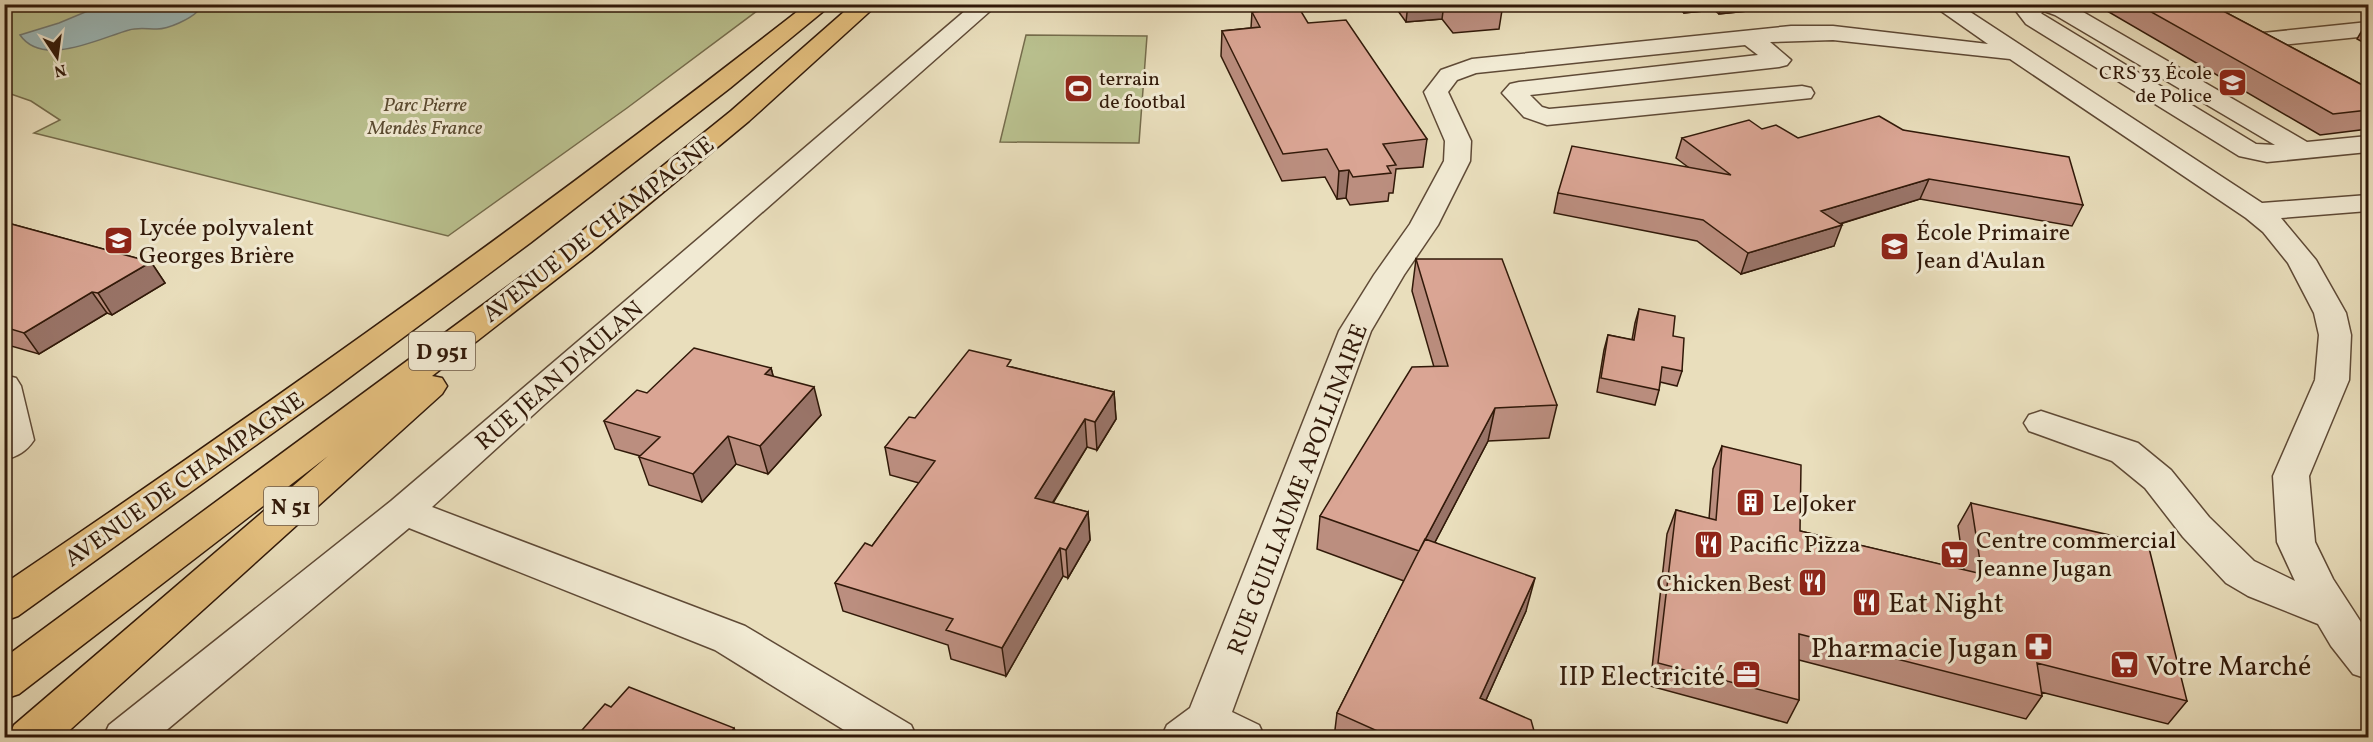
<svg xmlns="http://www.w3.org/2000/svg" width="2373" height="742" font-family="Vollkorn,serif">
	<rect width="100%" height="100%" fill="#e9debc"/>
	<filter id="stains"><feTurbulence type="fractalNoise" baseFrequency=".00333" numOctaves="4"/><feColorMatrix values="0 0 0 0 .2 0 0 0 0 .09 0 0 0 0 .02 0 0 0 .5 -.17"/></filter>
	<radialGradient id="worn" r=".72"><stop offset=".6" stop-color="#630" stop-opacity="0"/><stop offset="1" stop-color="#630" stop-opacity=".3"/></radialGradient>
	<!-- green -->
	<path fill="#b9c08e" stroke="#756c4c" stroke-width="1.5" d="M4,5H765L627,108L448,236L34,133L60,120L31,101L5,92Z
		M1026,35L1147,36L1139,143L1000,142Z"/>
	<!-- water -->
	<path fill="#9cbabb" stroke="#717a74" stroke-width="1.5" d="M102,5H189L198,11C190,19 169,29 157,29C147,29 138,27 129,30C100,38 43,68 20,35L59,23Z"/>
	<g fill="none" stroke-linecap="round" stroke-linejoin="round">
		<defs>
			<path id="minor" d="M973,4H998L545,404L432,507L745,626L911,725L917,738H857L715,650L409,528L157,738H103L109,725L391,501Z
				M1931,4H1958L2262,203L2368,195V211L2281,218L2316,260L2346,313L2351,335L2349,380L2309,476L2315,542L2333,579L2368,633V679L2353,674L2331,646L2318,624L2248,596L2226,583L2183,537L2145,488L2112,461L2029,431L2024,423L2029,415L2041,411L2138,443L2171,470L2209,517L2254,561L2295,581L2277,542L2273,476L2315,380L2319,335L2314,313L2288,263L2263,232L2246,218L2010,59L1833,40L1770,42L1791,60L1787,65L1779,67L1530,95L1542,107L1549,109L1802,86L1811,88L1814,93L1811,98L1547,125L1524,117L1502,93L1510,84L1519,82L1758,55L1745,45L1476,73L1457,80L1448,92L1471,141L1470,161L1438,225L1404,275L1371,331L1232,712L1259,725L1265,738H1161L1167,725L1190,708L1339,331L1374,275L1410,224L1444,161L1445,141L1424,92L1441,70L1472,59L1791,26H1833L1988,44Z
				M2023,4L2071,5L2307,142L2368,136V152L2267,162L2239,156L2026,24L2016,11ZM2044,11L2055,15L2275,145L2256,144L2042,14L2041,13Z
				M2368,22V36L2263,47L2255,45L2252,40L2255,35L2263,33Z
				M4,375L16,378L21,386L34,440C26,452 18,456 4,460Z"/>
			<path id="major" d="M807,4H832L730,88L530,243L327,394L18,616L4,621V584C278,399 546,208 807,4Z
				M853,4H878L749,121L591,252L432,376L442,378L447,386L442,394L61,738H8L14,725L328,456L19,694L4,699V658L571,240L731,111Z"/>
		</defs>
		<!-- minor casing -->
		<use href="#minor" stroke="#5f4a36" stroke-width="3"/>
		<!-- major casing -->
		<use href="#major" stroke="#311909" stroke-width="3"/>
		<!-- minor -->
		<use href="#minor" fill="#f1ead3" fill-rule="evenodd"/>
		<!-- major -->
		<use href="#major" fill="#e4bf7e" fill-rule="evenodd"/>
	</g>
	<!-- wall -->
	<path fill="#bb8e7f" stroke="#311909" stroke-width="1.5" d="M1393,4H1503L1499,29L1453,33L1442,19L1406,22Z
		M1674,4H1817L1719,14L1714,10L1684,13Z
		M2095,4H2210L2368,88V129L2320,135Z
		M1252,12L1308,23L1427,139L1423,167L1396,169L1393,193H1389L1388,201L1350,205L1346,198L1337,199L1325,177L1282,181L1221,56L1222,31L1251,28Z
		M2368,20V45L2357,39Z
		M1762,129L1798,138L1903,130L2083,205L2072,226L1920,199L1840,224L1834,246L1741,274L1697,241L1554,213L1558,193L1688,167L1676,158L1682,138Z
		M4,222L151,262L165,283L112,315L107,313L39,354L4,344Z
		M1416,259L1557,405L1549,438L1488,441L1435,542L1526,611L1486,700L1536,738H1334L1337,713L1404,581L1317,549L1320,516L1434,367L1412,291Z
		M1639,309L1673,336L1682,371L1677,386L1660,382L1659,390L1655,405L1597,392L1604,350L1608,335L1632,340L1635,323Z
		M1012,367L1114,392L1116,419L1097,450L1087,447L1053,503L1088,512L1090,540L1068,578L1063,576L1006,676L951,659L948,645L843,611L835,583L872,546L919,483L890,475L885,447Z
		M771,368L773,376L821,415L768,474L736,464L702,502L649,485L639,457L640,456L615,449L604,421L647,393Z
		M1722,446L1800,531L1964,570L1958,526L1971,503L2187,701L2168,724L2041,692L2042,696L2026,719L1799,660V700L1787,723L1650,686L1667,534L1676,510L1709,519L1713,469Z"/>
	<!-- shaded-wall -->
	<path fill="#997468" stroke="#311909" stroke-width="1.5" d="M1408,4H1444L1442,19L1406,22Z
		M1686,4H1716L1714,10L1684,13Z
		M1722,4H1817L1719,14Z
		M1349,170L1346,198L1337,199L1339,171Z
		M1929,179L1920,199L1813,232L1821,211Z
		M1842,225L1834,246L1741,274L1748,253Z
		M151,262L165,283L112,315L98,293Z
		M92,292L107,313L39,354L24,333Z
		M771,368L778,395L765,374Z
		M814,387L821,415L768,474L760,446Z
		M1114,392L1116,419L1097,450L1095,422Z
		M1495,408L1488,441L1413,584L1419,551Z
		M1085,419L1087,447L1038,526L1035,498Z
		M728,436L736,464L702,502L693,474Z
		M1088,512L1090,540L1068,578L1066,550Z
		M1060,548L1063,576L1006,676L1002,648Z
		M1535,578L1526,611L1472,731L1480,698Z
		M734,728L738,738H727Z"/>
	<!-- building -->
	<path fill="#daa594" stroke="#311909" stroke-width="1.5" d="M1456,4H1478L1457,6Z
		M2137,4H2210L2368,88V110L2333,114Z
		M1291,8H1299L1308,23L1346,20L1427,139L1383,144L1396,165L1387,166L1391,173L1353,177L1349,170L1339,171L1327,149L1283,154L1222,31L1260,27L1252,12Z
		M1879,116L1903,130L2069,157L2083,205L1929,179L1821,211L1842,225L1748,253L1703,220L1558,193L1572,146L1731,175L1682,138L1749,120L1762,129L1776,125L1798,138Z
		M4,222L151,262L98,293L92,292L24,333L4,327Z
		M1416,259H1502L1557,405L1495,408L1419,551L1320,516L1412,367L1448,366Z
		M1639,309L1675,316L1673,336L1684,338L1682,371L1662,367L1659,390L1601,378L1608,335L1634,340Z
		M694,348L771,368L765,374L814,387L760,446L728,436L693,474L639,457L660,437L604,421L637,390L647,393Z
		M969,350L1011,360L1007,366L1114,392L1095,422L1085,419L1035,498L1088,512L1066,550L1060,548L1002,648L946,630L953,619L835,583L865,543L872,546L935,461L885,447L909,417L915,418Z
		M1722,446L1801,465L1800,531L1982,574L1971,503L2148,544L2187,701L2037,663L2042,696L1799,634V700L1658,663L1676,510L1716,520Z
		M1425,539L1535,578L1480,698L1531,720L1536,738H1393L1337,713Z
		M629,687L734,728L727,738H575L605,704L611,707Z"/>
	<!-- icons -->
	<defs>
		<symbol id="school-square" viewBox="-11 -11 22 22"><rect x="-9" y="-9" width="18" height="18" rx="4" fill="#8f2418" stroke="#f1ead3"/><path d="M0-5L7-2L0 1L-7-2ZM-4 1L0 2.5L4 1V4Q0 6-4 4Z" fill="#fff"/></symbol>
		<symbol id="stadium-square" viewBox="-11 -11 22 22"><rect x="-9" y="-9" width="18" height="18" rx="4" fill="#8f2418" stroke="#f1ead3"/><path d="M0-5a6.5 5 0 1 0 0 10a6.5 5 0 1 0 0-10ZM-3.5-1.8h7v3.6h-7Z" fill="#fff"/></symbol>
		<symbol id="building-square" viewBox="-11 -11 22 22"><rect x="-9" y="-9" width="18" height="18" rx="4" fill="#8f2418" stroke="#f1ead3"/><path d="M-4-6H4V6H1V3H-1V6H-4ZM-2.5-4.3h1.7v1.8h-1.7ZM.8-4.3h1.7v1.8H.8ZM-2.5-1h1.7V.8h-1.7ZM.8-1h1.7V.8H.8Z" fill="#fff"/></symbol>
		<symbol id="restaurant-square" viewBox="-11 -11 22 22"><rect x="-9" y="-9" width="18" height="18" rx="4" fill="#8f2418" stroke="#f1ead3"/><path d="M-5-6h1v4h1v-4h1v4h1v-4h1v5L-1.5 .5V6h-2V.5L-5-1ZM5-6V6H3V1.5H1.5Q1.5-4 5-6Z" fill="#fff"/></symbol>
		<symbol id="supermarket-square" viewBox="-11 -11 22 22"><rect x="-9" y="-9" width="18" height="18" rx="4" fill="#8f2418" stroke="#f1ead3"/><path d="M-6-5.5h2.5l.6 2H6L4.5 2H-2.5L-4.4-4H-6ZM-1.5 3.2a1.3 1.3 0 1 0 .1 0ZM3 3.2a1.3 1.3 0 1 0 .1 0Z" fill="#fff"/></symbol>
		<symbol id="pharmacy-square" viewBox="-11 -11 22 22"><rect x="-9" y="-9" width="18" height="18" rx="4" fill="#8f2418" stroke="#f1ead3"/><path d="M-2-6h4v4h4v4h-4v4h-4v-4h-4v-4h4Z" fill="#fff"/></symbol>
		<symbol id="office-square" viewBox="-11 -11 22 22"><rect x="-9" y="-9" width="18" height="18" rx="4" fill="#8f2418" stroke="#f1ead3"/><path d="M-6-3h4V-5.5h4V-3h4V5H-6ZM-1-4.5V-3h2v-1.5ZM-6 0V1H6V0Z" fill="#fff"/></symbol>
	</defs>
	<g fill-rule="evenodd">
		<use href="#school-square" x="2216" y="66" width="33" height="33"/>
		<use href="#stadium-square" x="1062" y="72" width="33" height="33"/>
		<use href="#school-square" x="102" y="224" width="33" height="33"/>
		<use href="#school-square" x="1878" y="230" width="33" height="33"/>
		<use href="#building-square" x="1734" y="486" width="33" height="33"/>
		<use href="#restaurant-square" x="1692" y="528" width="33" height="33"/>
		<use href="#supermarket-square" x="1938" y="538" width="33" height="33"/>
		<use href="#restaurant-square" x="1796" y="566" width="33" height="33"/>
		<use href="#restaurant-square" x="1850" y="586" width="33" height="33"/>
		<use href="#pharmacy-square" x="2022" y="630" width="33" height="33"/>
		<use href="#supermarket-square" x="2108" y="648" width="33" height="33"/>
		<use href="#office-square" x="1730" y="658" width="33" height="33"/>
	</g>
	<g text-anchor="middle" stroke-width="6" stroke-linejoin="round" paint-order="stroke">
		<!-- far-poi labels -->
		<g font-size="20" fill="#311909" stroke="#f1ead3" text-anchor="end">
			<text x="2212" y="79">CRS 33 École<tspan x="2212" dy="23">de Police</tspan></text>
			<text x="1099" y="85" text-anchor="start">terrain<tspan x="1099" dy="23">de footbal</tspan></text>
		</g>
		<!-- far-park labels -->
		<g font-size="20" font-style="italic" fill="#5a4b31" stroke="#f1ead3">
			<text x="425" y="111">Parc Pierre<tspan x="425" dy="23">Mendès France</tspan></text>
		</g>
		<!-- shield labels -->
		<g fill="#f1ead3" stroke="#6b5846" stroke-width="1.5">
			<rect x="409" y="332" width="66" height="38" rx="4.5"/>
			<rect x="264" y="487" width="54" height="38" rx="4.5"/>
		</g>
		<g font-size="22" font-weight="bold" fill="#311909">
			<text x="442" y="359">D 951</text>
			<text x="291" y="514">N 51</text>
		</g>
		<!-- poi labels -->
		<g font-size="24" fill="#311909" stroke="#f1ead3" text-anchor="start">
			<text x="139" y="235">Lycée polyvalent<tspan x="139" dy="28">Georges Brière</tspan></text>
			<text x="1916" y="240">École Primaire<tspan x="1916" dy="28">Jean d'Aulan</tspan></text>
			<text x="1772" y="511">Le Joker</text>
			<text x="1976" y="548">Centre commercial<tspan x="1976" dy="28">Jeanne Jugan</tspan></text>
			<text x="1729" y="552">Pacific Pizza</text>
			<text x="1792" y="591" text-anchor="end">Chicken Best</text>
		</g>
		<!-- street labels -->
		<g font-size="24" fill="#311909" stroke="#f1ead3">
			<text transform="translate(598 229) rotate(-38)" y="8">AVENUE DE CHAMPAGNE</text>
			<text transform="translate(559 375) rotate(-41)" y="8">RUE JEAN D'AULAN</text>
			<text transform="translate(184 479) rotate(-35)" y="8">AVENUE DE CHAMPAGNE</text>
			<text transform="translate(1297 489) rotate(-69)" y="8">RUE GUILLAUME APOLLINAIRE</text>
		</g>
		<!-- near-poi labels -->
		<g font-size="28" fill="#311909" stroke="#f1ead3" text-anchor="start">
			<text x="1888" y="612">Eat Night</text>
			<text x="2018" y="657" text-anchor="end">Pharmacie Jugan</text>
			<text x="2146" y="675">Votre Marché</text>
			<text x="1725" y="685" text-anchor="end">IIP Electricité</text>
		</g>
	</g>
	<!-- margin -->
	<rect width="2373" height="742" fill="none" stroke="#e9debc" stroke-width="24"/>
	<rect x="6" y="6" width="2361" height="730" fill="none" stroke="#311909" stroke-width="3"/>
	<rect x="12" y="12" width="2349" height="718" fill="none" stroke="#311909" stroke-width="1.5"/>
	<!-- north arrow -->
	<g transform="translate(57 57) rotate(167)" stroke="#f1ead3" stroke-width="4.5" paint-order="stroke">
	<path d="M0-4.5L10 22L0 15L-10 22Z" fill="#311909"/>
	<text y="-9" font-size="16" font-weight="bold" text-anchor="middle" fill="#311909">N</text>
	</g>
	<rect width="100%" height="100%" filter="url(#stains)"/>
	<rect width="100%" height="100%" fill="url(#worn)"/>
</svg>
